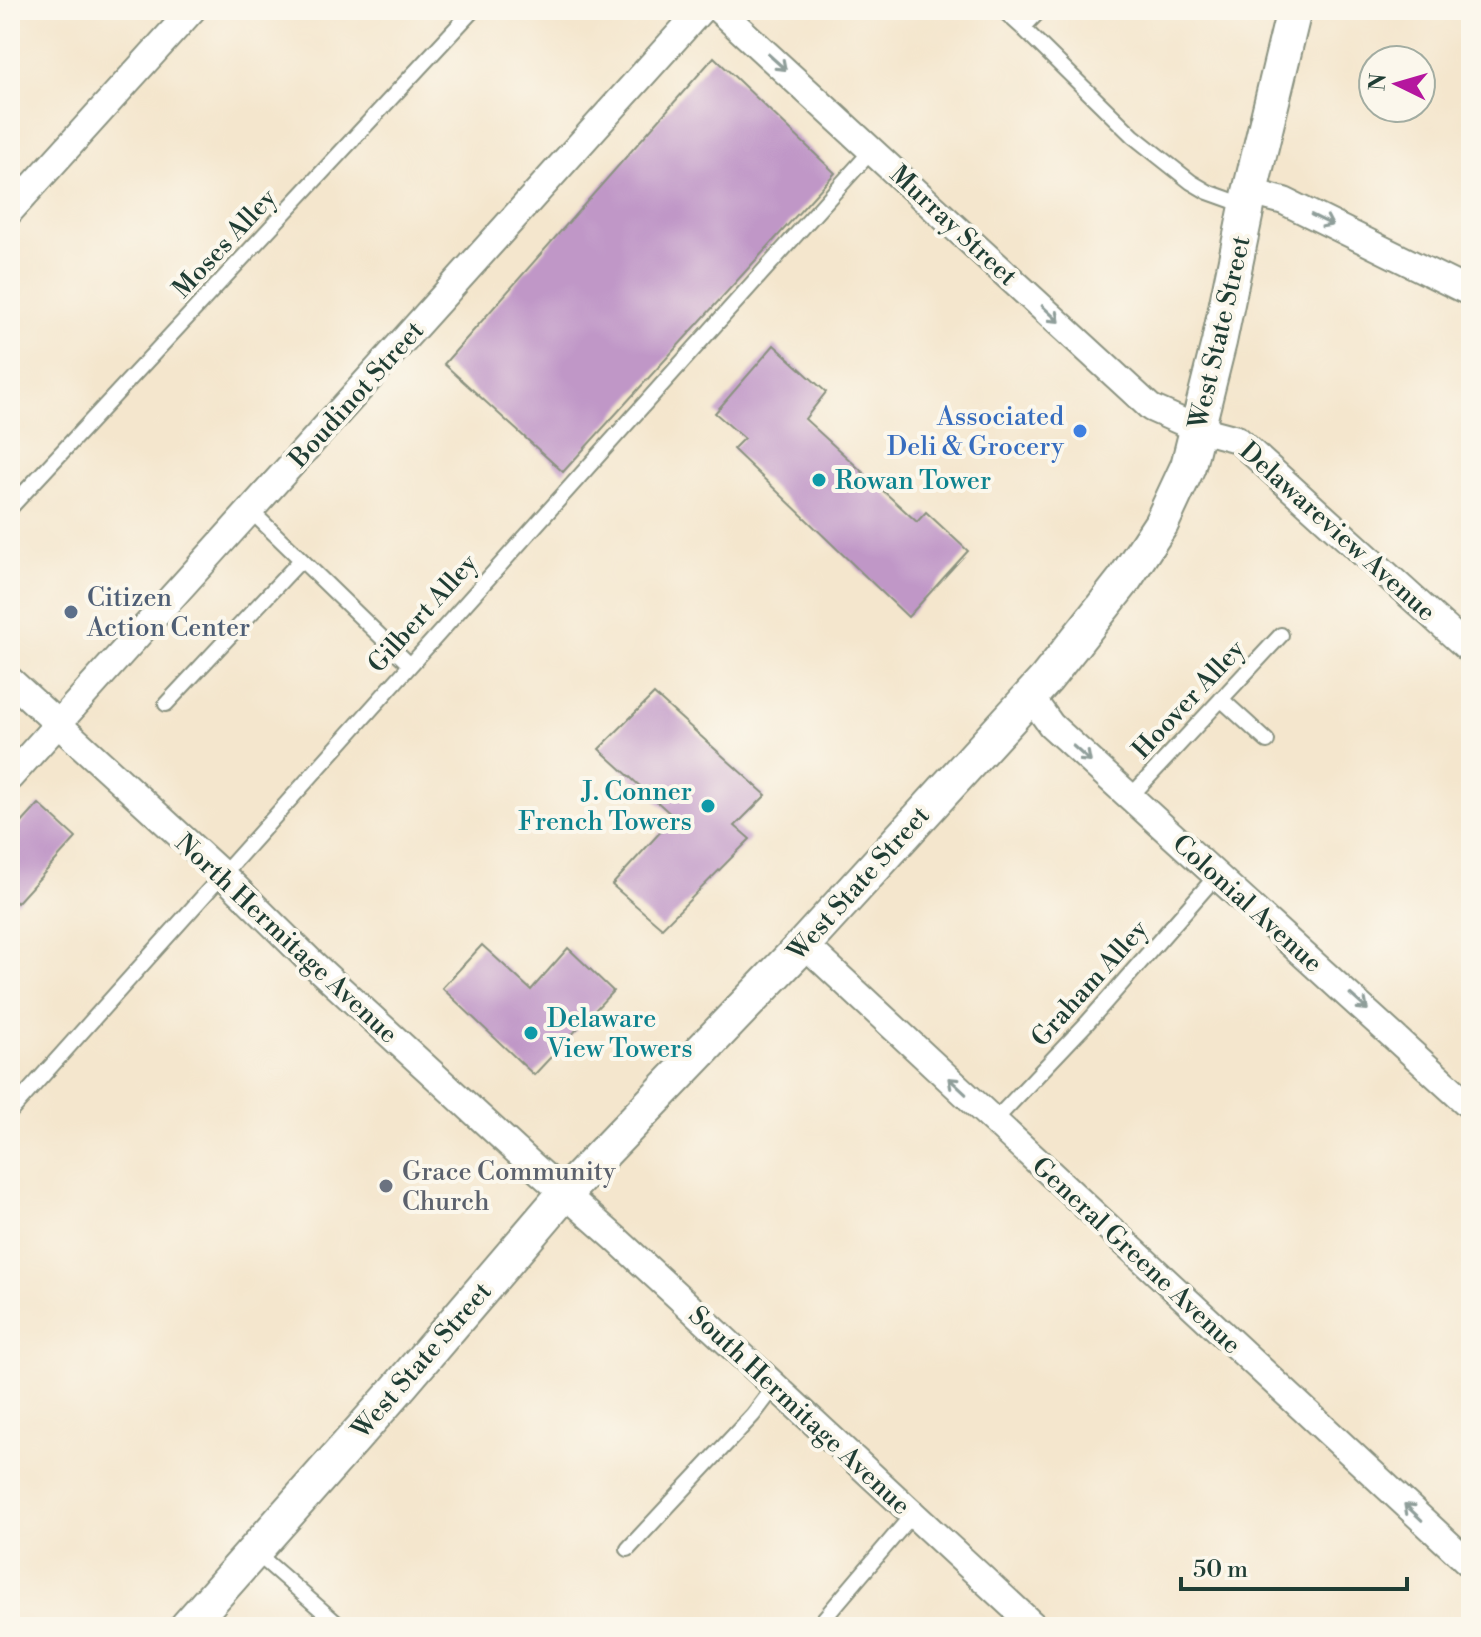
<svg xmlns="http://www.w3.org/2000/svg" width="1481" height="1637" font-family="'Libre Bodoni',serif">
	<rect width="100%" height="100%" fill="#fbf7ec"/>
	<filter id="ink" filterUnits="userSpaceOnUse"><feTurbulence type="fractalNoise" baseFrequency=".0125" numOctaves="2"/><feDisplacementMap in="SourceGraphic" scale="16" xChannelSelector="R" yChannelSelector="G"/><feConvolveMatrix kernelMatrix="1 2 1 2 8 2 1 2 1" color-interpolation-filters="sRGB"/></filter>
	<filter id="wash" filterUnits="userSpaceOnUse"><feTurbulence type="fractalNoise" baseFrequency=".006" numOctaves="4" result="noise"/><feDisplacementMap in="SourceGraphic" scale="32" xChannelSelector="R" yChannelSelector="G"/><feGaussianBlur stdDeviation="1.8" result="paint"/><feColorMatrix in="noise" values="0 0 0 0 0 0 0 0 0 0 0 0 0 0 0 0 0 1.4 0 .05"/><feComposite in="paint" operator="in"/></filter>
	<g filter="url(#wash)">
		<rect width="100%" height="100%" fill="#f4e6cd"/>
		<g id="blocks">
			<!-- building -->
			<path fill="#c097c7" d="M714,57L835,173L563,472L444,364Z
				M774,345L826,392L805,419L917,522L926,512L968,551L908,617L733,449L744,438L715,413Z
				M654,694L766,795L735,826L750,839L662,928L612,885L674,817L599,749Z
				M39,804L76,838L17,903L10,896V836Z
				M482,945L531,990L568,948L613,991L534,1075L442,988Z"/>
		</g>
	</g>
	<g filter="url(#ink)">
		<use href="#blocks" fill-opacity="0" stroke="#8a9280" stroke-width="2"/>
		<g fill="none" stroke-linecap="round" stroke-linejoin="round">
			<defs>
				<path id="service" d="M1003,10L1023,28
					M1040,10L1023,28L1133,136L1191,182L1208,192L1247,206
					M10,508L473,10
					M251,511L409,664
					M1221,699L1267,741
					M166,704L300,561
					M1130,797L1281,635
					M10,1112L873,149
					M994,1121L1087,1023L1217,875
					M628,1549L753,1415L775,1386
					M254,1551L341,1627
					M817,1627L913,1514"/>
				<path id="minor" d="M719,10L1151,408L1196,428L1237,439L1471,651
					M1250,192L1284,201L1471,293
					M10,211L192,10
					M10,680L222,874L310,961L532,1165L615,1238L1035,1627
					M1030,696L1051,725L1471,1107
					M10,777L701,10
					M804,944L1471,1565"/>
				<path id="tertiary" d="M187,1627L394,1393L564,1194L804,944L1046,679L1124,580L1161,524L1188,466L1219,342L1250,192L1294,10"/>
			</defs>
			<!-- service casing -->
			<use href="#service" stroke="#8a9280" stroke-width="18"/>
			<!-- minor casing -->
			<use href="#minor" stroke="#8a9280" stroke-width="30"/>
			<!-- tertiary casing -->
			<use href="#tertiary" stroke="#8a9280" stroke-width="38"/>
			<!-- service -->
			<use href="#service" stroke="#fff" stroke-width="14"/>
			<!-- minor -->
			<use href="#minor" stroke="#fff" stroke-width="26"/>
			<!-- tertiary -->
			<use href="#tertiary" stroke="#fff" stroke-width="34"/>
		</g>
		<!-- one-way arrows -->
		<defs><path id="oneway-shaft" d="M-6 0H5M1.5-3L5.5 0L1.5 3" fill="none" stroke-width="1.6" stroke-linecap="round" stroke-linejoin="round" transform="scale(2)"/></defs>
		<g stroke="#8f9e9a">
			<use href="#oneway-shaft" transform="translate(777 62) rotate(42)"/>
			<use href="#oneway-shaft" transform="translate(1322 220) rotate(26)"/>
			<use href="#oneway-shaft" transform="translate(1051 314) rotate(43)"/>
			<use href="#oneway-shaft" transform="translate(1082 754) rotate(42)"/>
			<use href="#oneway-shaft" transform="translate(1359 1002) rotate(42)"/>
			<use href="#oneway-shaft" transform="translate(957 1086) rotate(-137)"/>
			<use href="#oneway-shaft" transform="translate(1413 1512) rotate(-137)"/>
		</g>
	</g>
	<!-- markers -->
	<circle fill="#3f7fe0" stroke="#fbf7ec" stroke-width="3" cx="1080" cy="431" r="8"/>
	<g fill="#0f9aa8" stroke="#fbf7ec" stroke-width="3">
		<circle cx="819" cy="480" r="8"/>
		<circle cx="708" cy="806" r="8"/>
		<circle cx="531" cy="1033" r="8"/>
	</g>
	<circle fill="#5c6f8a" stroke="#fbf7ec" stroke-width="3" cx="71" cy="612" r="8"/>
	<circle fill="#6b7280" stroke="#fbf7ec" stroke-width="3" cx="386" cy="1186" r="8"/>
	<g text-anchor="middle" stroke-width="8" stroke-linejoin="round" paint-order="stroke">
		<!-- street labels -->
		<g font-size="26" fill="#1f3d34" stroke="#fbf7ec">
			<text transform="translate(954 225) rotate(43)" y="9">Murray Street</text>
			<text transform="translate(224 243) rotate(-47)" y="9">Moses Alley</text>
			<text transform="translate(1219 332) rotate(-77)" y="9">West State Street</text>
			<text transform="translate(356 394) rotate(-48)" y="9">Boudinot Street</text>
			<text transform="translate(1338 531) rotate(42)" y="9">Delawareview Avenue</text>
			<text transform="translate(422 613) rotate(-48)" y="9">Gilbert Alley</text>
			<text transform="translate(1188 699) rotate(-47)" y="9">Hoover Alley</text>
			<text transform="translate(858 883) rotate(-48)" y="9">West State Street</text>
			<text transform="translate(1248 903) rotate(42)" y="9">Colonial Avenue</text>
			<text transform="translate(287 938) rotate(43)" y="9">North Hermitage Avenue</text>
			<text transform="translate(1089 983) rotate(-48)" y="9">Graham Alley</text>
			<text transform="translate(1137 1255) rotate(43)" y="9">General Greene Avenue</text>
			<text transform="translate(421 1360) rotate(-49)" y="9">West State Street</text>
			<text transform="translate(800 1410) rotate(43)" y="9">South Hermitage Avenue</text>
		</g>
		<!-- shop labels -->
		<g font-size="26" fill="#366cbe" stroke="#fbf7ec" text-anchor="end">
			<text x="1064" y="425">Associated<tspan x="1064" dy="30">Deli &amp; Grocery</tspan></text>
		</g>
		<!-- culture labels -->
		<g font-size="26" fill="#0d838f" stroke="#fbf7ec" text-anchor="start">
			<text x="835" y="489">Rowan Tower</text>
			<text x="692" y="800" text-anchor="end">J. Conner<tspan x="692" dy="30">French Towers</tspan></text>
			<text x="547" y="1027">Delaware<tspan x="547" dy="30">View Towers</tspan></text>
		</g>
		<!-- service labels -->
		<g font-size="26" fill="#4e5e75" stroke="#fbf7ec" text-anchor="start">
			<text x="87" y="606">Citizen<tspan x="87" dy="30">Action Center</tspan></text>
		</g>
		<!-- worship labels -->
		<g font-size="26" fill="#5b616d" stroke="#fbf7ec" text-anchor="start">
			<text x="402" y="1180">Grace Community<tspan x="402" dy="30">Church</tspan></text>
		</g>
	</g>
	<!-- margin -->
	<rect width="1481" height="1637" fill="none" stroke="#fbf7ec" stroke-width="40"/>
	<!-- north arrow -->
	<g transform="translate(1397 84) rotate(275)"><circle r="38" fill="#fbf7ec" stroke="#a3ada2" stroke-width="2"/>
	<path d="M0-6L14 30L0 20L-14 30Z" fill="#b5179e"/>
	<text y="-12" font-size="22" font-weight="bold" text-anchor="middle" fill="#1f3d34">N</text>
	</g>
	<!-- scale -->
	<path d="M1181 1577v12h226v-12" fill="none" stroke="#1f3d34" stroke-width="4"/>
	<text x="1193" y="1577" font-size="24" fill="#1f3d34" stroke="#fbf7ec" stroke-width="6" paint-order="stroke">50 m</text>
</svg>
